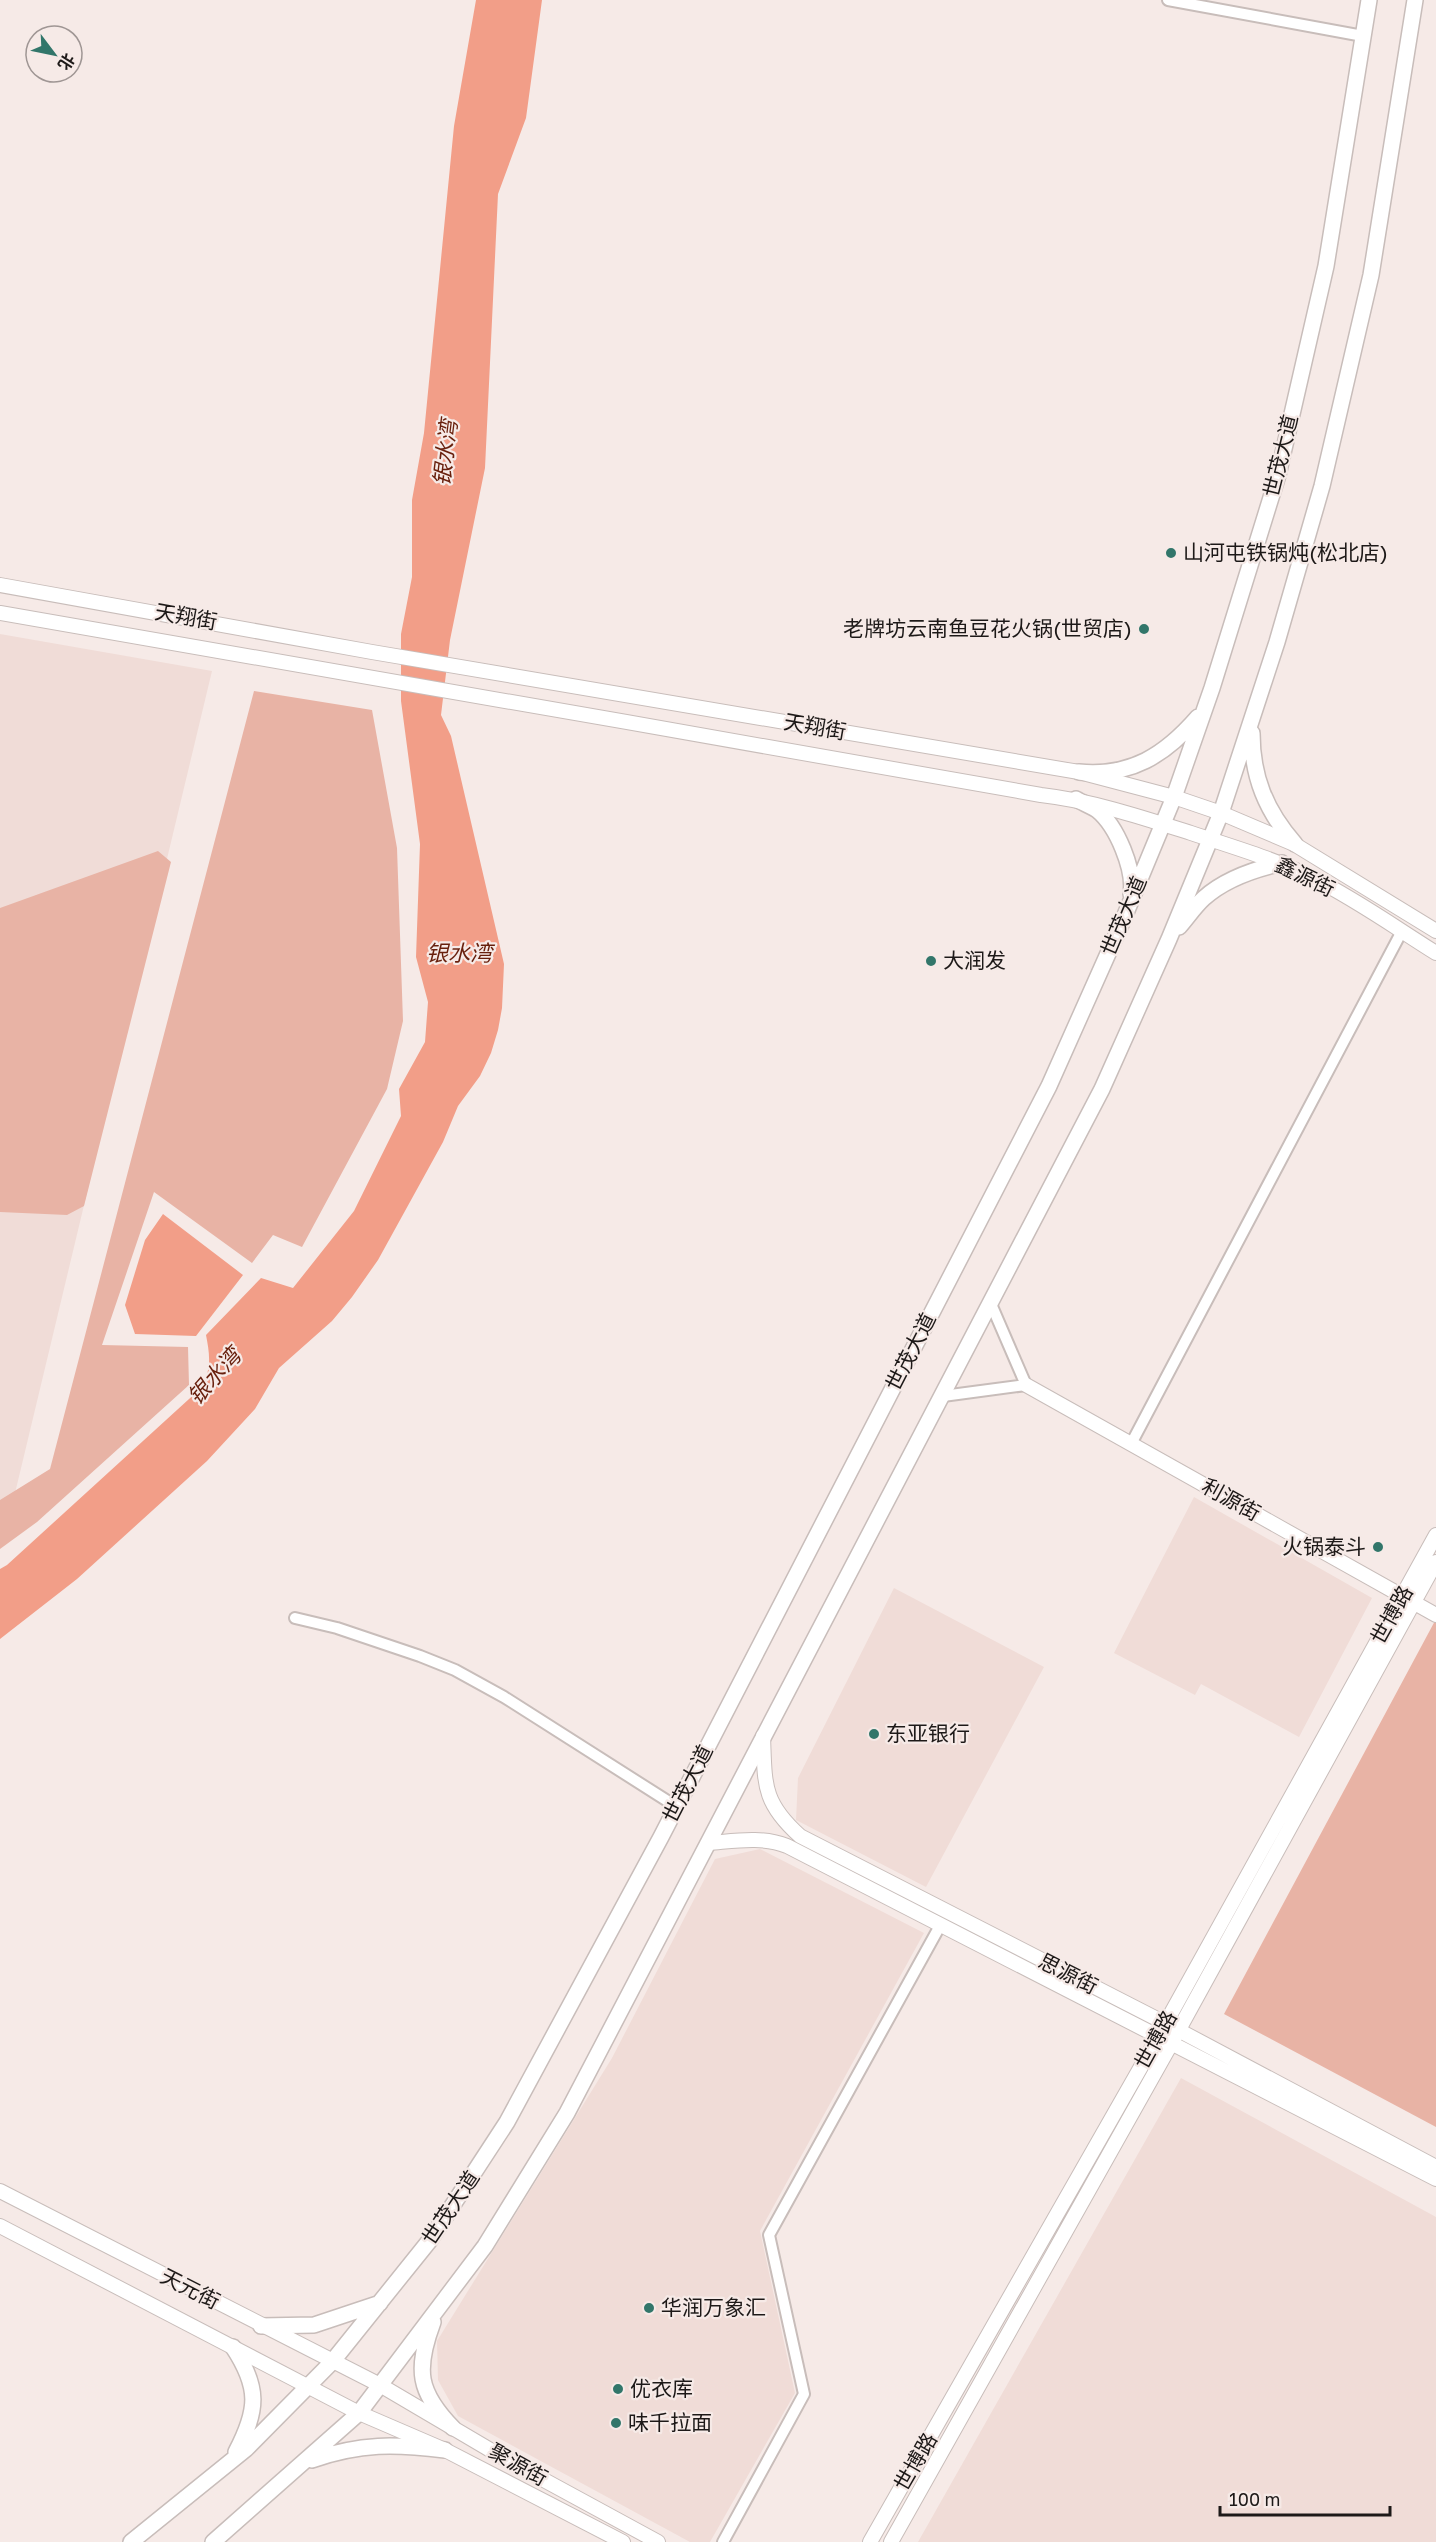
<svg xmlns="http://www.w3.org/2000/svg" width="1436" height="2542" font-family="'Golos Text','Noto Sans SC',sans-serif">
	<rect width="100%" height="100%" fill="#f6eae7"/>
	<!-- built -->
	<path fill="#f0dcd7" d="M0,634L212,671L5,1535L0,1538Z
		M1194,1497L1372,1598L1299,1737L1201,1684L1195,1695L1114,1653Z
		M894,1588L1044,1667L926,1887L796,1820L798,1778Z
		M760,1849L924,1933L760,2231L795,2393L710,2542H690L458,2416L438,2380L437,2341L612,2058L715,1859Z
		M1181,2078L1436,2217V2542H918Z"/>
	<!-- green -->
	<path fill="#e8b3a5" d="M254,691L372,710L397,848L403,1021L387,1089L302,1247L273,1235L252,1263L154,1192L102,1345L188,1347L189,1385L37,1522L0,1549V1500L50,1469Z
		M158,851L171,862L84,1206L67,1215L0,1212V908Z
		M1436,1619V2127L1224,2014Z"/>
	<!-- water -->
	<path fill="#f29e88" d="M476,0H542L526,118L498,194L485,468L450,640L441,715L451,736L504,964L502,1008L498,1030L491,1053L480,1076L458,1106L443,1142L378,1260L352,1297L332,1321L279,1368L255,1409L207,1461L77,1579L0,1639V1569L7,1565L200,1389C212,1371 210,1355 206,1335L261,1278L293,1288L354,1211L401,1116L399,1089L425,1042L428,1002L416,957L420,844L401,701V634L412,577V500L424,433L454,126Z
		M163,1214L243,1275L196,1336L135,1334L125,1305L145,1240Z"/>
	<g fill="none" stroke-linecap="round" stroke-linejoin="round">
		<defs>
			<path id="street" d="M1168,0L1363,36
				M943,1396L1026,1385L991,1304
				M1131,1444L1402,931
				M295,1618L337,1628L420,1656L455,1670L504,1697L677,1807
				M723,2542L804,2394L769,2235L941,1924"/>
			<path id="secondary" d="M0,585L372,652L1079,772L1174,797L1221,813L1294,844L1436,931
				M0,613C347,671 694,735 1041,795C1093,801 1141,817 1191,833C1233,847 1275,859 1315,879C1357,900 1396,928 1436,953
				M1026,1385L1436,1615
				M763,1736C765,1784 762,1802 800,1836L1165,2023L1436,2167
				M709,1843C735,1841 762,1836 787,1846L1436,2179
				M0,2191L380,2385L509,2461L658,2542
				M0,2226L359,2413L445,2450L623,2542
				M870,2542L1158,2037L1436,1535
				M891,2542L1171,2044L1436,1562"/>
			<path id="primary" d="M1252,733C1252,777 1266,811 1295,844
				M1079,772C1131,777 1165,755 1198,717
				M1076,799C1083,803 1091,806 1097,810C1117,826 1135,870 1131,894
				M1179,927C1187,918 1195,906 1204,898C1225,879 1255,869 1282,863
				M433,2322C415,2370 418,2392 453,2428
				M261,2326L314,2325L380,2303
				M233,2347C260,2388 258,2410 236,2452
				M312,2460C361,2443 395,2444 445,2450
				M131,2542L246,2449L332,2362L430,2240L507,2122L661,1837L1049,1086L1123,920L1174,797L1212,688L1278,475L1326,266L1369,0
				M213,2542L359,2413L485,2246L567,2113L1102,1089L1169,939L1221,813L1277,642L1322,486L1371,275L1415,0"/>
		</defs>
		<!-- street casing -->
		<use href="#street" stroke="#c8bdba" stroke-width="14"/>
		<!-- secondary casing -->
		<use href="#secondary" stroke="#c8bdba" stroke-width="16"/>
		<!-- primary casing -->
		<use href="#primary" stroke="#c8bdba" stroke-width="18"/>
		<!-- street -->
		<use href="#street" stroke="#fff" stroke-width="10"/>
		<!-- secondary -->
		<use href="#secondary" stroke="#fff" stroke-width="14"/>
		<!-- primary -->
		<use href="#primary" stroke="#fff" stroke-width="15"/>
	</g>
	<!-- markers -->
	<g fill="#32766a" stroke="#f6eae7" stroke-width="2">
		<circle cx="1171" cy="553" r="6"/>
		<circle cx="1144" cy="629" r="6"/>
		<circle cx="931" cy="961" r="6"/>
		<circle cx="1378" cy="1547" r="6"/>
		<circle cx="874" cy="1734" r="6"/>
		<circle cx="649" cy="2308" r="6"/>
		<circle cx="618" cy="2389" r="6"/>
		<circle cx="616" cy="2423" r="6"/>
	</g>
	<g text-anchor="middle" stroke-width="4.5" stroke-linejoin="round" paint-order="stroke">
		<!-- street labels -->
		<g font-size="21" fill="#1d1918" stroke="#f6eae7">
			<text transform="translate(1281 456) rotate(-76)" y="7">世茂大道</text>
			<text transform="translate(186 617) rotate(10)" y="7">天翔街</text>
			<text transform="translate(815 727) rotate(10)" y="7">天翔街</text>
			<text transform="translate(1305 877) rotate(26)" y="7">鑫源街</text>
			<text transform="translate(1124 916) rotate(-67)" y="7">世茂大道</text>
			<text transform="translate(911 1352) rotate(-63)" y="7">世茂大道</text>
			<text transform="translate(1231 1500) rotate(29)" y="7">利源街</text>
			<text transform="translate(1392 1615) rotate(-61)" y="7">世博路</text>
			<text transform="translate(688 1784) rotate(-63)" y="7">世茂大道</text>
			<text transform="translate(1068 1974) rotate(27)" y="7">思源街</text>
			<text transform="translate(1156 2040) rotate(-61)" y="7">世博路</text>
			<text transform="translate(451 2208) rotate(-56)" y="7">世茂大道</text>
			<text transform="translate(190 2289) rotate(27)" y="7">天元街</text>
			<text transform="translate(916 2462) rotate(-60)" y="7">世博路</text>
			<text transform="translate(518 2465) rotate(29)" y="7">聚源街</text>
		</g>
		<!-- poi labels -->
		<g font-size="21" fill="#1d1918" stroke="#f6eae7" text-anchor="start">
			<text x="1183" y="560">山河屯铁锅炖(松北店)</text>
			<text x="1132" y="636" text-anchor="end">老牌坊云南鱼豆花火锅(世贸店)</text>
			<text x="943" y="968">大润发</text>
			<text x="1366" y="1554" text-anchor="end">火锅泰斗</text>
			<text x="886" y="1741">东亚银行</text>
			<text x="661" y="2315">华润万象汇</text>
			<text x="630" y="2396">优衣库</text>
			<text x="628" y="2430">味千拉面</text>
		</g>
		<!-- water labels -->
		<g font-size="22" font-style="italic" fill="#681f0c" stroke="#f6eae7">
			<text transform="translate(445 453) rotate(-83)" y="8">银水湾</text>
			<text x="459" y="961">银水湾</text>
			<text transform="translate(214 1376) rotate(-48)" y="8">银水湾</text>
		</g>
	</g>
	<!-- north arrow -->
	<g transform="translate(54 54) rotate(122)"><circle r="28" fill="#f6eae7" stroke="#9f9694" stroke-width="1.5"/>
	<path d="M0-4.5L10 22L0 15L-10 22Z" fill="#32766a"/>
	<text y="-9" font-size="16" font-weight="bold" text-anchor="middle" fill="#1d1918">北</text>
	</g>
	<!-- scale -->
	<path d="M1220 2506v9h170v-9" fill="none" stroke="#1d1918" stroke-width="3"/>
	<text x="1229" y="2506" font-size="18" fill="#1d1918" stroke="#f6eae7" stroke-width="4.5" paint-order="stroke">100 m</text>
</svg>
